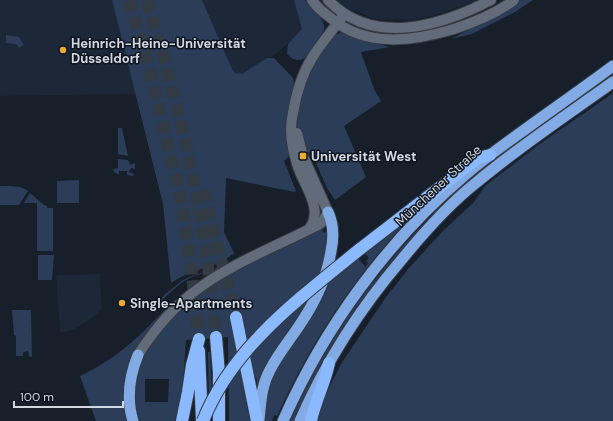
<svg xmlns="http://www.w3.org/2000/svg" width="613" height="421" font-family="'DM Sans',sans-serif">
	<rect width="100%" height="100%" fill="#171f2a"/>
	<!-- built -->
	<path fill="#1c2737" d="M0,0H112L136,94L0,96Z
		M199,0H478L436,15L414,20L374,19L353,10L304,31L236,85Z
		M100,274L102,309L91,319L80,326L69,331L60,333L56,275Z"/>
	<!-- green -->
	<path fill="#2b3d58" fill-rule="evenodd" d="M112,0H202L232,69L235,73L242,74L267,58H274L293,78L294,85L288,112L290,155L284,161L296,191L294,192L226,178L224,232L234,253C219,267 202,267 185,275C180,277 176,280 171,283L163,204Z
		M294,0H305C311,8 326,19 324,30C316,43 305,73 287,54L288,44L302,29Z
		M520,0H533L515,12L472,34L451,39L513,6Z
		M342,32L362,40L390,47L361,52L374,89L381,101L344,126L366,177L335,200L327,188L311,152L306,153C303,145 298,136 297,127C295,103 314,54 331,38C334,35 338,34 342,32Z
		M6,35L19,37L24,45L19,48L16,44L6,43Z
		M613,74V77L423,227C369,284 325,349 294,421H290C331,327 396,243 474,176C517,138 567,107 613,74Z
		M613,93V421H317L323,400L341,364L386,297L409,268L443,231L474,202L485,186L541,143Z
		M118,128H122L128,156L118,154Z
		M118,159L128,160L130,165L135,163V169L131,168L129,172L134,174L133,176L127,175V171H119V175L114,172L113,169L118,168Z
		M79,180V203H57V181Z
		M0,186C10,186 20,185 28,191L19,205H0Z
		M30,193L44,205L47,206V208H53V251H37V203H24Z
		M412,216C355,276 312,340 277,416L274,415L272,421H264L263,415L270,377L324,285L358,258L365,266L364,269L368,263L366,261L369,258L365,254L366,253L365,251Z
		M326,224L328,225L322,230L324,233L329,230L324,270L299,291L245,343L239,316L230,318L250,421H229L228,337L186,340L183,385L175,421H136L132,396L137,365L155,336L182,306L214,283ZM145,379H169L168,402H145Z
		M38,255H54L52,280H38Z
		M226,263L227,265C217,272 205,272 194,276C180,282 171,291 161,302H159L164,295L183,280L194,275L213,270Z
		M192,288L142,342L128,421H96L80,376C104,365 127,348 146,329C160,315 174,299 192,288Z
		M314,294L258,394L255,391L258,390L256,377H252L249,358L270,334Z
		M12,310H31L32,357H29L28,351L23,352V356H16V336L14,335Z
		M208,352H210L212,391L209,397Z"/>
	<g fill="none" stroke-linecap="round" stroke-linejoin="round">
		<!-- motorway-tunnel -->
		<path stroke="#333b45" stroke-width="12" stroke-dasharray="12 6" stroke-linecap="butt" d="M129,0L152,78L167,143L181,198L191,266L199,339
			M147,0C166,65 185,131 197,198C206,244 211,290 216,337
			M203,190L236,317"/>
		<defs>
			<path id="tertiary" d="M312,0C317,8 324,13 332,19C367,48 414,41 454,29C475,22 496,14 514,0
				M328,0C373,47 441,26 491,0
				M297,133L303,156L328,212
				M309,229C325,209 303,185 297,164C292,149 289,129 293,113C296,95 302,74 312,58C321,43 334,29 344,14
				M138,355C155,328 176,304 202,286C237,261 279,245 318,225L323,221L328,212"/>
			<path id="trunk" d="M259,420C261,403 261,386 270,370C278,354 289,341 299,326C314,304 327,278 331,251C334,237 334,225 328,212
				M133,421C126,398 129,377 138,355
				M283,421C324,328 387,241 465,175C485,158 506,143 527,128C556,107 585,87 613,66
				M300,421C326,361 361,307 403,258C425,231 449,204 477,182C520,146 567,115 613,82"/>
			<path id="motorway" d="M360,249L474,161L478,158L490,155
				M236,317L257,421
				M216,337L219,373V421
				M199,351L202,421
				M182,421L188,392L192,365L199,339
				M311,421C315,401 325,383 329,363"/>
		</defs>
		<!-- tertiary casing -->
		<use href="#tertiary" stroke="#353a43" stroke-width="12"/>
		<!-- trunk casing -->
		<use href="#trunk" stroke="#353a43" stroke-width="13"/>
		<!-- motorway casing -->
		<use href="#motorway" stroke="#353a43" stroke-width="14"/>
		<!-- tertiary -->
		<use href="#tertiary" stroke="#616b79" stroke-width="10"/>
		<!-- trunk -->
		<use href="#trunk" stroke="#82aae4" stroke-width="11"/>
		<!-- motorway -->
		<use href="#motorway" stroke="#8ab9fe" stroke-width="12"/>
		<defs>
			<path id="motorway-bridge" d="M203,421C232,347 300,298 360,249"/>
		</defs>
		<!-- motorway-bridge casing -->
		<use href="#motorway-bridge" stroke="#353a43" stroke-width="14" stroke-linecap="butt"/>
		<!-- motorway-bridge -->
		<use href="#motorway-bridge" stroke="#8ab9fe" stroke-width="12"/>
	</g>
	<!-- markers -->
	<g fill="#e9ab38" stroke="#0e1520" stroke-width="1.5">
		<circle cx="63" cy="50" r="4"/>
		<rect x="299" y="152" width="8" height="8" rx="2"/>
		<circle cx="122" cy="303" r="4"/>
	</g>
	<g text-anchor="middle" stroke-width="3" stroke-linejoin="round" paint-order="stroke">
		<!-- poi labels -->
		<g font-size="13" font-weight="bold" fill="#d2d8e0" stroke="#0e1520" text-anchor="start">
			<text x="71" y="48">Heinrich-Heine-Universität<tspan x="71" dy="15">Düsseldorf</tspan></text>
			<text x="311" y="161">Universität West</text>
			<text x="130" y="308">Single-Apartments</text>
		</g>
		<!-- street labels -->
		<g font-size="13" fill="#d2d8e0" stroke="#0e1520">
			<text transform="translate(438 185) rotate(-43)" y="5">Münchener Straße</text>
		</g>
	</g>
	<!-- scale -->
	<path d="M14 401v6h109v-6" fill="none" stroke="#d2d8e0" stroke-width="2"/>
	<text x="20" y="401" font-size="12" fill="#d2d8e0" stroke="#0e1520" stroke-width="3" paint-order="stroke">100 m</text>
</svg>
